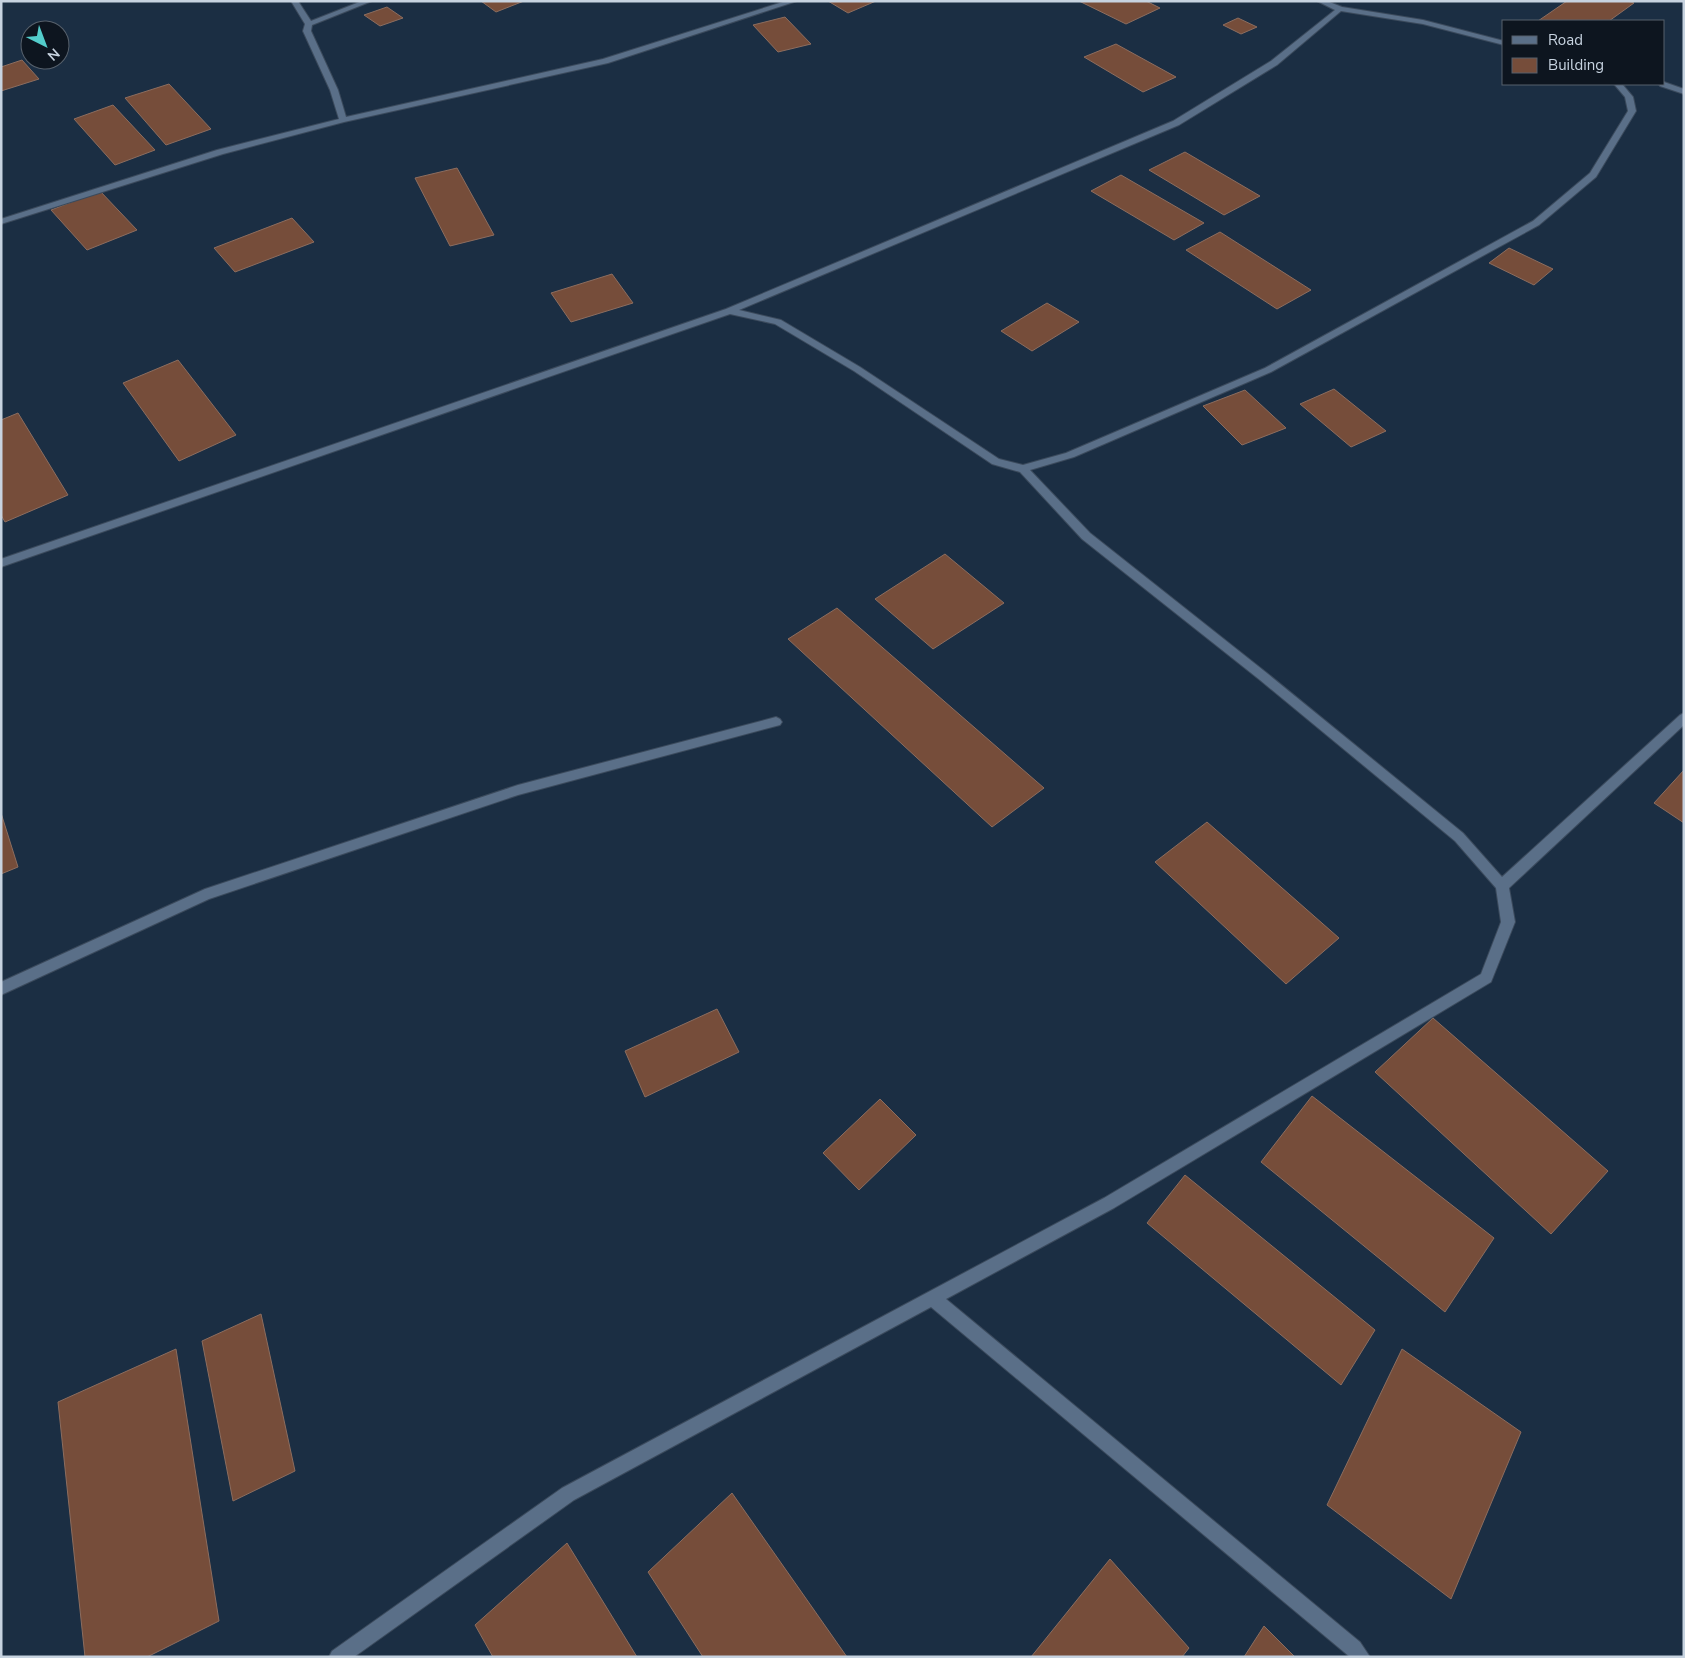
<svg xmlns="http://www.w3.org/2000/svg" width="1685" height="1658" font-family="'Nunito Sans',sans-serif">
	<rect width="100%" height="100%" fill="#1b2e43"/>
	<!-- building -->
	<path fill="#764d3a" stroke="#8c6d5f" d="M481,1H524L496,12Z
		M828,1H876L848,13Z
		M1079,1H1146L1160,8L1126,24Z
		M1567,1H1627L1634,3L1609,21H1538Z
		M387,7L403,18L380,26L364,15Z
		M785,17L811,44L778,52L753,25Z
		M1238,18L1257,27L1241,34L1223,25Z
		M1116,44L1176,77L1143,92L1084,57Z
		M22,60L39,79L1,91V67Z
		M169,84L211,129L166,145L125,98Z
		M113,105L155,150L115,165L74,119Z
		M1185,152L1260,196L1224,215L1149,170Z
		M457,168L494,235L450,246L415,178Z
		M1121,175L1204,223L1174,240L1091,191Z
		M100,191L137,230L87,250L51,210Z
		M292,218L314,242L235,272L214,248Z
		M1220,232L1311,290L1277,309L1186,250Z
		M1509,248L1553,269L1534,285L1489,263Z
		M612,274L633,303L571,322L551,293Z
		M1047,303L1079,322L1032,351L1001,331Z
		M178,360L236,435L179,461L123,383Z
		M1334,389L1386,431L1351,447L1300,404Z
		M1245,390L1286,428L1242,445L1203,406Z
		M18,413L68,495L5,522L1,515V420Z
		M945,554L1004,603L933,649L875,599Z
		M837,608L1044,788L992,827L788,639Z
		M1684,770V823L1654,803Z
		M1,813L18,867L1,874Z
		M1207,822L1339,938L1286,984L1155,862Z
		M717,1009L739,1052L645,1097L625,1051Z
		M1433,1018L1608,1171L1551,1234L1375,1072Z
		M1312,1096L1494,1238L1445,1312L1261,1162Z
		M880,1099L916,1135L859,1190L823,1153Z
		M1185,1175L1375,1330L1341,1385L1147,1223Z
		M261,1314L295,1471L233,1501L202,1341Z
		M176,1349L219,1621L147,1657H85L58,1402Z
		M1402,1349L1521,1432L1451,1599L1327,1505Z
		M732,1493L847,1657H703L648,1572Z
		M567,1543L637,1657H493L475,1625Z
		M1110,1559L1189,1648L1182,1657H1031Z
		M1264,1626L1295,1657H1244Z"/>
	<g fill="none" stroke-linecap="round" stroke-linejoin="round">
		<defs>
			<path id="street" d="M291,1H298L311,21L362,1H372L312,25L311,31L338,90L346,117L603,59L786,1H797L608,63L344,122L223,154L1,224V219L217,150L339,119L330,90L303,31L305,24Z
				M1317,1H1327L1342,7L1423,20L1504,41V45L1423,24L1341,11L1277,65L1179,125L739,310L781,320L860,367L999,459L1023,465L1066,453L1265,368L1533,221L1590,173L1628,111L1625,97L1614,84H1622L1633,97L1636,111L1596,177L1539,225L1271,372L1074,457L1030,470L1090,533L1268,674L1463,833L1502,877L1680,715L1684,713V725L1509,888L1515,922L1491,982L1114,1208L946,1299L1360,1642L1370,1657H1350L931,1307L574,1500L354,1657H329L332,1651L562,1488L1104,1198L1481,974L1501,922L1496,888L1455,841L1260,680L1082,539L1020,472L992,464L854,371L775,324L730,314L1,567V559L726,309L1173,121L1271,61L1335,10Z
				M1664,82L1684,89V94L1660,86L1659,84H1664Z
				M776,717L780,719L782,722L780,725L518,795L209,899L1,995V982L205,889L518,785Z"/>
		</defs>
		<!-- street casing -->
		<use href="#street" stroke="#3b4a5c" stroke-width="2"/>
		<!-- street -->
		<use href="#street" fill="#5a6f88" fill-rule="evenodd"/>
	</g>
	<!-- border -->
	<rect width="1685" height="1658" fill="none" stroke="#c7d3e0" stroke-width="5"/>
	<!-- legend -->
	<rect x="1502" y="20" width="162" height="65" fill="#0d151f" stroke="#57616c"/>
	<rect x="1512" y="36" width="25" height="8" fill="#5a6f88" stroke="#57616c"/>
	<text x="1548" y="45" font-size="15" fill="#c7d3e0">Road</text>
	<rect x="1512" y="58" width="25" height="15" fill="#764d3a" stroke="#57616c"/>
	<text x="1548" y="70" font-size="15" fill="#c7d3e0">Building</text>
	<!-- north arrow -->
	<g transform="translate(45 45) rotate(138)"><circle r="24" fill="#0d151f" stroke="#57616c"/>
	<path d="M0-4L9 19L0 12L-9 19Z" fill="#53cdcb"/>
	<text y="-8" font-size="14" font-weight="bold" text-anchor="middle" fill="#c7d3e0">N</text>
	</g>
</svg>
